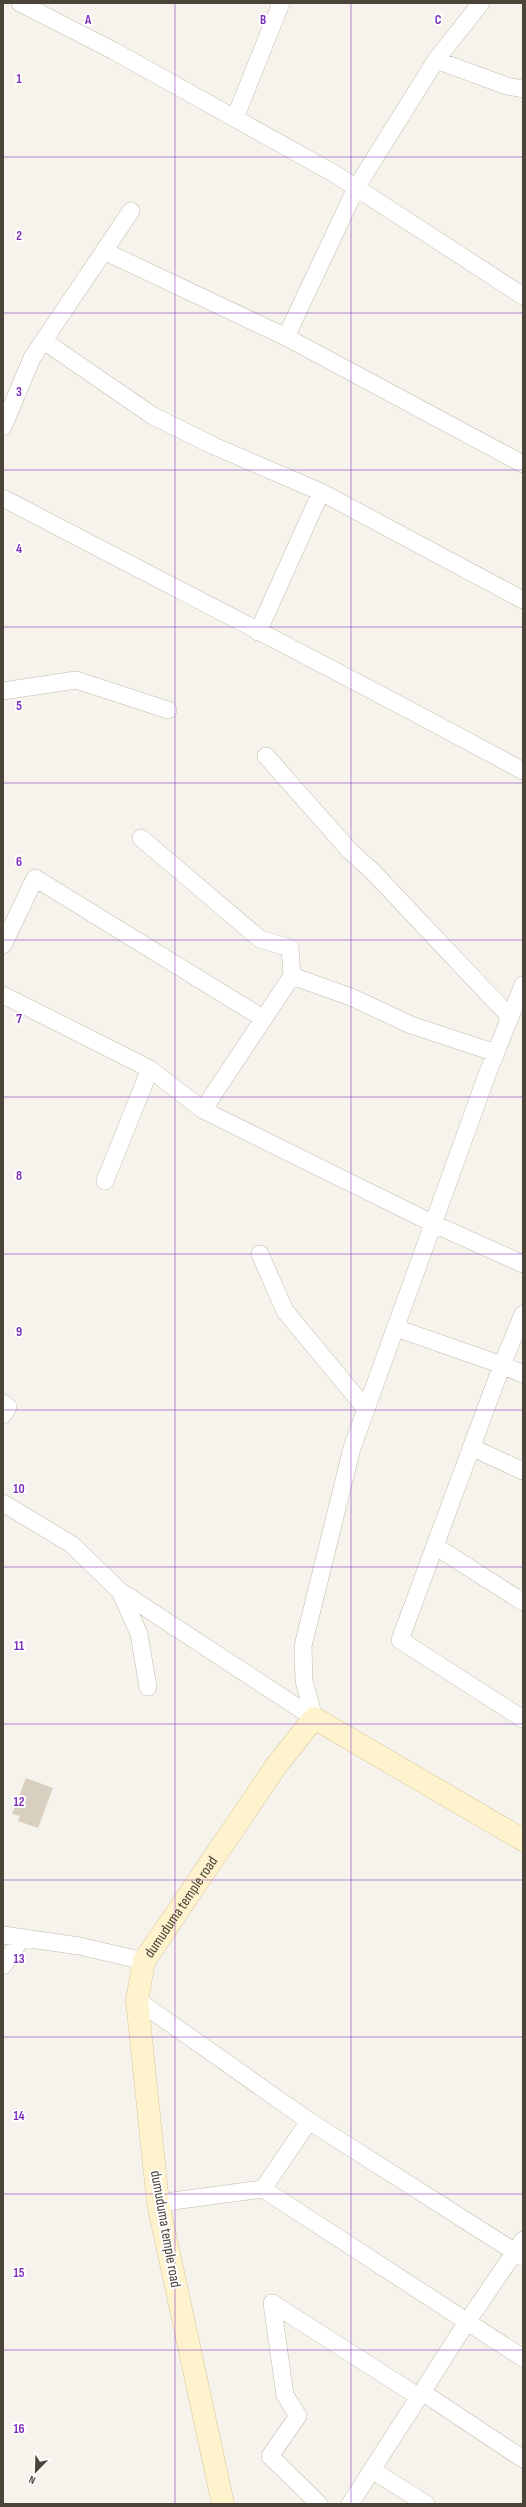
<svg xmlns="http://www.w3.org/2000/svg" width="526" height="2507" font-family="'Sofia Sans Condensed',sans-serif">
	<rect width="100%" height="100%" fill="#f6f3ec"/>
	<!-- building -->
	<path fill="#d8cfc1" d="M26,1778L53,1788L38,1828L18,1821L20,1816L12,1814Z"/>
	<g fill="none" stroke-linecap="round" stroke-linejoin="round">
		<defs>
			<path id="street" d="M20,3L114,51L335,174L523,296
				M436,60L507,86L523,89
				M235,118L281,3
				M104,251L286,337L523,464
				M286,337L356,188L436,60L481,3
				M44,341L153,416L214,446L321,492L523,600
				M3,427L32,358L131,211
				M3,498C176,589 351,677 523,771
				M258,632L321,492
				M3,691L76,680L168,710
				M266,756L350,851L373,872L510,1017
				M141,838L260,939L290,948L292,976L351,997L411,1025L496,1053
				M3,945L35,878L264,1019
				M292,976L203,1110L434,1224L523,1264
				M3,995L150,1069L203,1110
				M105,1181L150,1069
				M260,1254L285,1311L366,1409
				M523,1314L502,1365L523,1374
				M396,1328L502,1365L400,1640L523,1719
				M3,1403L8,1407L3,1415
				M471,1447L523,1471
				M3,1503L71,1544L120,1591L139,1634L148,1687
				M435,1546L523,1602
				M120,1591L314,1718
				M314,1718L304,1681L303,1646L352,1448L488,1072L523,985
				M3,1935L79,1946L144,1961
				M3,1966L22,1938
				M137,2000L309,2121L523,2257
				M263,2189L523,2358
				M158,2203L263,2189L309,2121
				M422,2392L523,2459
				M372,2470L426,2504
				M319,2504L270,2456L298,2416L285,2395L272,2303L419,2397
				M350,2504L467,2322L523,2240"/>
			<g id="secondary">
				<path id="s1" d="M223,2504L158,2203L137,2000L144,1961L276,1766L314,1718L523,1840"/>
			</g>
		</defs>
		<!-- street casing -->
		<use href="#street" stroke="#c2bbae" stroke-width="18"/>
		<!-- secondary casing -->
		<use href="#secondary" stroke="#d6c79b" stroke-width="23"/>
		<!-- street -->
		<use href="#street" stroke="#fff" stroke-width="17"/>
		<!-- secondary -->
		<use href="#secondary" stroke="#fff3cd" stroke-width="22"/>
	</g>
	<!-- grid -->
	<path fill="none" stroke="#7b2cbf" stroke-width="1" stroke-opacity="0.55" d="M175,3V2504M351,3V2504M3,157H523M3,313H523M3,470H523M3,627H523M3,783H523M3,940H523M3,1097H523M3,1254H523M3,1410H523M3,1567H523M3,1724H523M3,1880H523M3,2037H523M3,2194H523M3,2350H523"/>
	<g text-anchor="middle" stroke-width="4" stroke-linejoin="round" paint-order="stroke">
		<!-- street labels -->
		<g font-size="15" fill="#4b4439" stroke="#fff">
			<text dy="5" stroke="none"><textPath href="#s1" startOffset="617">dumuduma temple road</textPath></text>
			<text transform="translate(166 2229) rotate(80)" y="5">dumuduma temple road</text>
		</g>
	</g>
	<g font-size="13" text-anchor="middle" font-weight="bold" fill="#7b2cbf" stroke="#fff" stroke-width="4" stroke-linejoin="round" paint-order="stroke">
		<text x="88" y="24">A</text>
		<text x="263" y="24">B</text>
		<text x="438" y="24">C</text>
		<text x="19" y="83">1</text>
		<text x="19" y="240">2</text>
		<text x="19" y="396">3</text>
		<text x="19" y="553">4</text>
		<text x="19" y="710">5</text>
		<text x="19" y="866">6</text>
		<text x="19" y="1023">7</text>
		<text x="19" y="1180">8</text>
		<text x="19" y="1336">9</text>
		<text x="19" y="1493">10</text>
		<text x="19" y="1650">11</text>
		<text x="19" y="1806">12</text>
		<text x="19" y="1963">13</text>
		<text x="19" y="2120">14</text>
		<text x="19" y="2277">15</text>
		<text x="19" y="2433">16</text>
	</g>
	<!-- border -->
	<rect width="526" height="2507" fill="none" stroke="#4b4439" stroke-width="8"/>
	<!-- north arrow -->
	<g transform="translate(36 2471) rotate(203)" stroke="#ffffff" stroke-width="3" paint-order="stroke">
	<path d="M0-3L7 15L0 10L-7 15Z" fill="#4b4439"/>
	<text y="-6" font-size="11" font-weight="bold" text-anchor="middle" fill="#4b4439">N</text>
	</g>
</svg>
